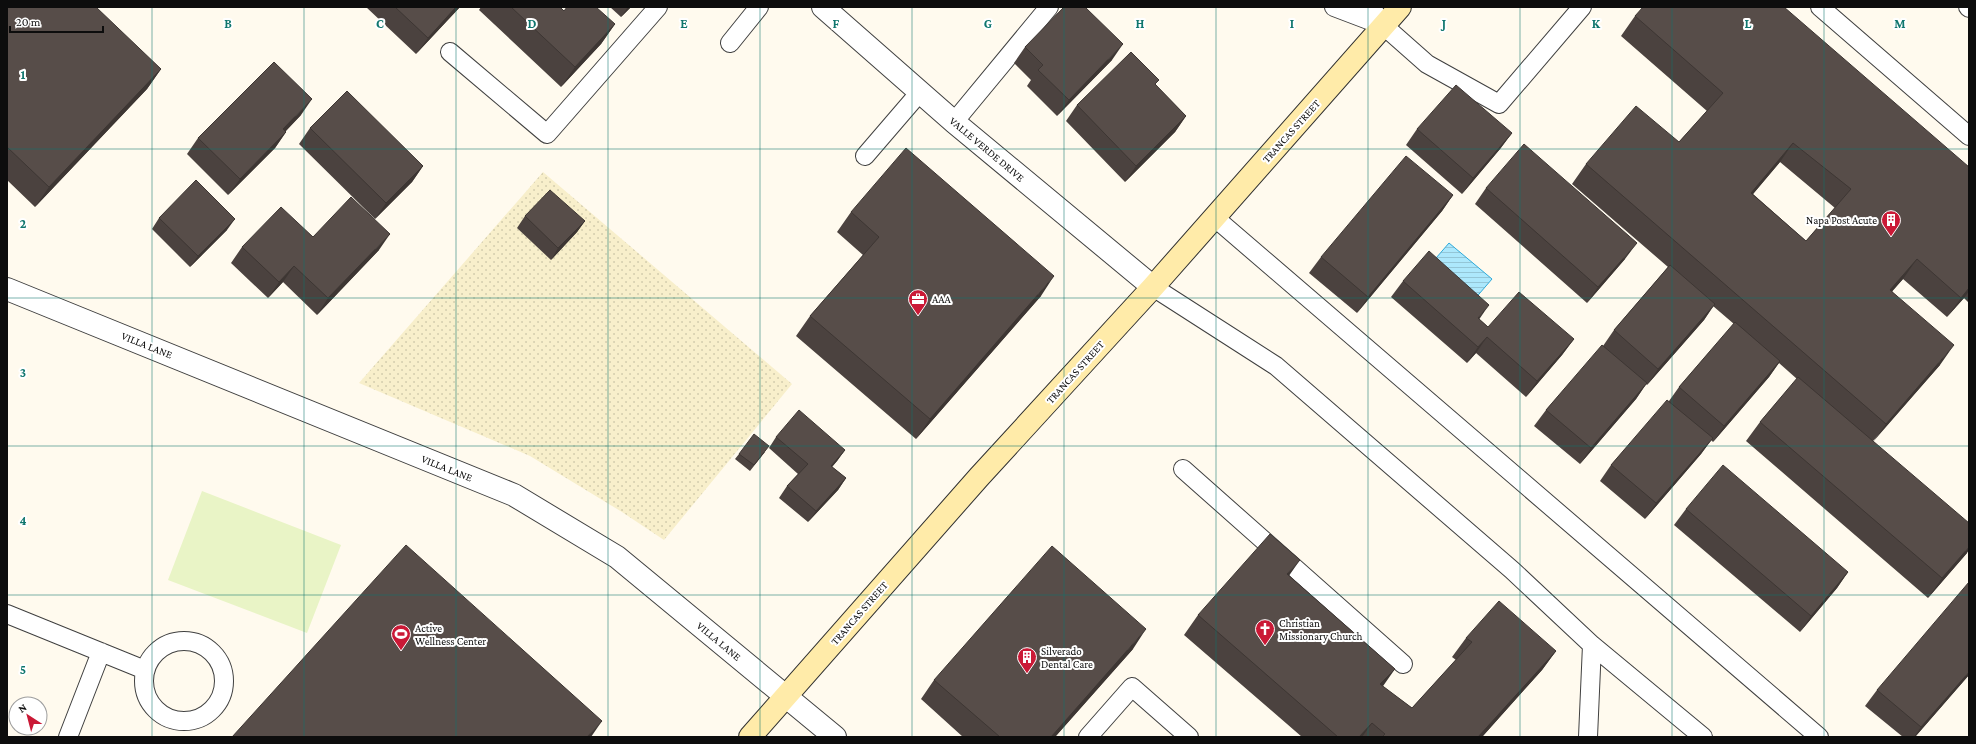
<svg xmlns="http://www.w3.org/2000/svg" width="1976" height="744" font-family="'Crimson Pro',serif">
	<defs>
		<pattern id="farmland-dots" width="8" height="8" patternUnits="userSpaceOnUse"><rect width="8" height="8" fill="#f8efcb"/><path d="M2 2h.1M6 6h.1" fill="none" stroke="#d3ccad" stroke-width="1.8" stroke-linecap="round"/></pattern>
		<pattern id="water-rules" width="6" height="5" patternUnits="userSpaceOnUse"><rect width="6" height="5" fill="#ade8fc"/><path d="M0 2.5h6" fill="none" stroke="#94c6d7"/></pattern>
	</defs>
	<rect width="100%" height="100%" fill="#fffaee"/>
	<!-- farmland -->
	<path fill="url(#farmland-dots)" d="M543,172L792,384L664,540L622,512L530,456L359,383Z"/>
	<!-- pitch -->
	<path fill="#e9f4c6" d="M202,491L341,545L307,633L168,580Z"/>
	<!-- water -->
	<path fill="url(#water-rules)" stroke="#2ea9d9" d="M1449,243L1492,279L1473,301L1430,265Z"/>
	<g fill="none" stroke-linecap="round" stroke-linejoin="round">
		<defs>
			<path id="lane" d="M1334,7L1384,26
				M1371,7L1384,26L1427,64L1499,104L1582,7
				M1820,7L1969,136
				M1968,7L1969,8
				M730,43L759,7
				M450,52L547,134L658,7
				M954,122L1049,7
				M865,156L920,92
				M1214,217L1819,737
				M1153,287L1276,366L1512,570L1592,645L1703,737
				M1183,469L1403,664
				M7,614L145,670
				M144 681a40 40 0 1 1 80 0a40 40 0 1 1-80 0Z
				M68,737L101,652
				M1088,737L1132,687L1189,737
				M1588,737L1592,645"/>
			<path id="street" d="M823,7L954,122L1153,287
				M7,289L514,495L617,557L835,737"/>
			<path id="secondary" d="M750,737L979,477L1153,287L1400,7"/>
		</defs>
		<!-- lane casing -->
		<use href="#lane" stroke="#404040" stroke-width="20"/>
		<!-- street casing -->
		<use href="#street" stroke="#404040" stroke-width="24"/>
		<!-- secondary casing -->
		<use href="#secondary" stroke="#2f2f2f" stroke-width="24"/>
		<!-- lane -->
		<use href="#lane" stroke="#fff" stroke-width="18"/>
		<!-- street -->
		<use href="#street" stroke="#fff" stroke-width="22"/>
		<!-- secondary -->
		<use href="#secondary" stroke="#ffeba9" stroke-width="22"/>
	</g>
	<!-- wall -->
	<path fill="#4b423f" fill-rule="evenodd" d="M366,7H460L416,54Z
		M481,7H560L564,11L615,24L601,44L561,87L479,10Z
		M610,7H631L621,17Z
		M7,8L161,69L147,89L35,207L7,180Z
		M1635,16L1969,167V303L1964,298L1947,317L1903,279L1892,291L1940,365L1873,441L1967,553L1928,598L1746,441L1760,422L1797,379L1779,363L1769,377L1713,442L1711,440L1701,454L1645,519L1600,481L1611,465L1669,401L1679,387L1734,324L1713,306L1704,320L1647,385L1646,384L1636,399L1580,464L1534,426L1546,410L1603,346L1614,330L1668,267L1572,184L1586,164L1679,142L1707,111L1621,36ZM1780,162L1835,208L1806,241L1753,194Z
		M1025,47L1112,60L1057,116L1027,86L1031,80L1014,63Z
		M1155,85L1186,116L1175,132L1125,182L1066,121L1077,105Z
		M301,115L286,131V132L275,148L228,195L187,154L198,138Z
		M310,128L423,166L412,182L375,219L299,144Z
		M1417,129L1512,133L1500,149L1462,194L1406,145Z
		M1486,188L1625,259L1587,303L1475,204Z
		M1453,195L1442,211L1357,313L1309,273L1321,257Z
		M851,212L1041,296L916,439L796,336L810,316L863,255L837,232Z
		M525,216L585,221L577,232L551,260L517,228Z
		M159,218L227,230L190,267L152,229Z
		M313,237L379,250L317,315L283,282L268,298L231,263L242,247Z
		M1403,281L1479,319L1488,327L1574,339L1562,355L1526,397L1476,353L1467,363L1391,297Z
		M776,437L845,450L837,461L832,467L846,478L838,490L808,522L779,498L787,486L798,474L769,448Z
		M765,452L750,471L735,459L739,454Z
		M1686,509L1848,572L1837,588L1800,632L1674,525Z
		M1289,575L1383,687L1412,708L1456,660L1452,657L1466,638L1556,651L1542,670L1482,737H1302L1184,635L1198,615Z
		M1133,649L1055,737H963L921,699L934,680Z
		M1969,675L1915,737H1903L1865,706L1877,690Z"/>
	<!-- shaded-wall -->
	<path fill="#3d3633" d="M456,7H460L416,54L428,38Z
		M628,7H631L621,17Z
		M615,24L601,44L561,87L575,67Z
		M1123,44L1112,60L1057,116L1069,100Z
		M161,69L147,89L35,207L49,187Z
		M312,99L301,115L272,145L283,129Z
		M1186,116L1175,132L1125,182L1136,166Z
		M286,132L275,148L228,195L240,179Z
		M1512,133L1500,149L1462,194L1473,178Z
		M1793,143L1780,162L1737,213L1751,193Z
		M423,166L412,182L375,219L386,203Z
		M1453,195L1442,211L1357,313L1368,297Z
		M235,219L227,230L190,267L198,256Z
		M585,221L577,232L551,260L558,248Z
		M390,234L379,250L317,315L328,298Z
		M1637,243L1625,259L1587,303L1598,287Z
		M1917,259L1903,279L1876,310L1890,290Z
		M294,266L283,282L268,298L279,282Z
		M1054,276L1041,296L916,439L930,419Z
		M1969,288V291L1964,298L1947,317L1961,298Z
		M1715,304L1704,320L1647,385L1658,369Z
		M1489,305L1478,321V318Z
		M1487,337L1476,353L1467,363L1478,347Z
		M1574,339L1562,355L1526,397L1537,381Z
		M1954,345L1940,365L1872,443L1886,424Z
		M1780,361L1769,377L1713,442L1724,426Z
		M1647,383L1636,399L1580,464L1591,448Z
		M1713,438L1701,454L1645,519L1656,503Z
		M845,450L837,461L823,477L831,466Z
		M846,478L838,490L808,522L816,511Z
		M1969,547V550L1967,553L1928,598L1942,578Z
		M1300,560L1286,580L1287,574Z
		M1848,572L1837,588L1800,632L1811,616Z
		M1146,629L1133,649L1055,737H1051Z
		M1556,651L1542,670L1482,737H1478Z
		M1395,669L1381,689L1380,684Z
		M1969,672V675L1915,737H1914L1921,727Z
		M602,721L591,737H587Z
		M1372,723L1362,737H1359Z"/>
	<!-- building -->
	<path fill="#574d49" stroke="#3d3633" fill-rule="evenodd" d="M7,7H96L161,69L49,187L7,147Z
		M395,7H456L428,38Z
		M511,7H560L564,11L567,7H596L615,24L575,67Z
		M1064,7H1085L1123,44L1069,100L1038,70L1043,65L1025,47Z
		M1643,7H1784L1969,167V288L1961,298L1917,259L1890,290L1954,345L1886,424L1586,164L1636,106L1679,142L1723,93L1635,16ZM1793,143L1851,189L1806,241L1751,193Z
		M1131,52L1159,80L1155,84L1186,116L1136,166L1077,105Z
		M274,62L312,99L283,129L286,132L240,179L198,138Z
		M1456,85L1512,133L1473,178L1417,129Z
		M347,91L423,166L386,203L310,128Z
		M1524,144L1637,243L1598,287L1486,188Z
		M906,148L1054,276L930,419L810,316L879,237L851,212Z
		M1406,156L1453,195L1368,297L1321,257Z
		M196,180L235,219L198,256L159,218Z
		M550,190L585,221L558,248L525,216Z
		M351,197L390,234L328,298L294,266L279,282L242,247L281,207L313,237Z
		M1429,251L1489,305L1478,318L1488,327L1519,292L1574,339L1537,381L1487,337L1478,347L1403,281Z
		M1670,265L1715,304L1658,369L1614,330Z
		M1735,322L1780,361L1724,426L1679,387Z
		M1602,345L1647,383L1591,448L1546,410Z
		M1798,377L1969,523V547L1942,578L1760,422Z
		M1667,400L1713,438L1656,503L1611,465Z
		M799,410L845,450L831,466L846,478L816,511L787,486L808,464L776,437Z
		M754,434L769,446L754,465L739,454Z
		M1723,465L1848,572L1811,616L1686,509Z
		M1270,534L1300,560L1287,574L1395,669L1380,684L1412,708L1472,642L1466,638L1499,601L1556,651L1478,737H1382L1385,734L1372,723L1359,737H1338L1198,615Z
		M406,545L602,721L587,737H232Z
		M1052,546L1146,629L1051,737H1000L934,680Z
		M1969,582V672L1921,727L1877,690Z"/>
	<!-- grid -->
	<path fill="none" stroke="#0f766e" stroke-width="1" stroke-opacity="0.55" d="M152,7V737M304,7V737M456,7V737M608,7V737M760,7V737M912,7V737M1064,7V737M1216,7V737M1368,7V737M1520,7V737M1672,7V737M1824,7V737M7,149H1969M7,298H1969M7,446H1969M7,595H1969"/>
	<!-- icons -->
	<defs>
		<symbol id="building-pin" viewBox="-11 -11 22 30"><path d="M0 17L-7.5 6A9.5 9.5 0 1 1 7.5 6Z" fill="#ca1936" stroke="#fff"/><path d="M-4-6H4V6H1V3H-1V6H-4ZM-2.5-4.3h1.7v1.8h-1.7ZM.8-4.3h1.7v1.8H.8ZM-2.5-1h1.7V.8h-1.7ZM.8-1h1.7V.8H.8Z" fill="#fff"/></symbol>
		<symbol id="office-pin" viewBox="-11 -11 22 30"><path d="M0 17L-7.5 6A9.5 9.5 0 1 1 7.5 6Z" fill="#ca1936" stroke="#fff"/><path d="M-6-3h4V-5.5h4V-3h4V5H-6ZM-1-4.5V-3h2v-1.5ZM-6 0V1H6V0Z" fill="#fff"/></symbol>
		<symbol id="church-pin" viewBox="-11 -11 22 30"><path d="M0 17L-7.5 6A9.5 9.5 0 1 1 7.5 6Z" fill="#ca1936" stroke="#fff"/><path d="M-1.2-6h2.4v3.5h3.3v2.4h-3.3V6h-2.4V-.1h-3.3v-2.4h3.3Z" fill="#fff"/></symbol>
		<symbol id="stadium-pin" viewBox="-11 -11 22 30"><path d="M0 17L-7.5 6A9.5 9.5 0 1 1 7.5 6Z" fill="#ca1936" stroke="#fff"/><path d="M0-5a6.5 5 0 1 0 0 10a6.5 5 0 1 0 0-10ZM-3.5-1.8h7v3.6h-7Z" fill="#fff"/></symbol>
	</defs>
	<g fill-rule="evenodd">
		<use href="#building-pin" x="1880" y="209" width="22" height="30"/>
		<use href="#office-pin" x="907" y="288" width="22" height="30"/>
		<use href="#church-pin" x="1254" y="618" width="22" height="30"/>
		<use href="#stadium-pin" x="390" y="623" width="22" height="30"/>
		<use href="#building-pin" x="1016" y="646" width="22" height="30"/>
	</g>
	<g text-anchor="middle" stroke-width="4" stroke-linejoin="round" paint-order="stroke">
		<!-- street labels -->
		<g font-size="11" fill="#0d0d0d" stroke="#fff">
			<text transform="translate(1291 131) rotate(-48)" y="4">TRANCAS STREET</text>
			<text transform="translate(987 149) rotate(40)" y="4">VALLE VERDE DRIVE</text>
			<text transform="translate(147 345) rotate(22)" y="4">VILLA LANE</text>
			<text transform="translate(1075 372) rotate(-48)" y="4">TRANCAS STREET</text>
			<text transform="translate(447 468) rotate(22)" y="4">VILLA LANE</text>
			<text transform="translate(859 613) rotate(-49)" y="4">TRANCAS STREET</text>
			<text transform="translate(719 641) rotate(40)" y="4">VILLA LANE</text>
		</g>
		<!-- poi labels -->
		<g font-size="11" fill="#0d0d0d" stroke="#fff" text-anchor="start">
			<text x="1877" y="224" text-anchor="end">Napa Post Acute</text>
			<text x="932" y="303">AAA</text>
			<text x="1279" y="627">Christian<tspan x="1279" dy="13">Missionary Church</tspan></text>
			<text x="415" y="632">Active<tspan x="415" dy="13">Wellness Center</tspan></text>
			<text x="1041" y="655">Silverado<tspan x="1041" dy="13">Dental Care</tspan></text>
		</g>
	</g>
	<g font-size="13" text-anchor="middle" font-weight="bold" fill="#0f766e" stroke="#fff" stroke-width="4" stroke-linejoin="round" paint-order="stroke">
		<text x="228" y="28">B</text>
		<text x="380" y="28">C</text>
		<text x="532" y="28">D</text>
		<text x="684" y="28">E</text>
		<text x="836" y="28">F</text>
		<text x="988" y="28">G</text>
		<text x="1140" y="28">H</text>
		<text x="1292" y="28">I</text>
		<text x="1444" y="28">J</text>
		<text x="1596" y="28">K</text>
		<text x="1748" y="28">L</text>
		<text x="1900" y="28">M</text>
		<text x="23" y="79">1</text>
		<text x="23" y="228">2</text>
		<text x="23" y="377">3</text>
		<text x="23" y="525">4</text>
		<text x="23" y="674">5</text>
	</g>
	<!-- border -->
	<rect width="1976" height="744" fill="none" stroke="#0d0d0d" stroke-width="16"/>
	<!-- north arrow -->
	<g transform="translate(28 716) rotate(324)"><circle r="19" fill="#ffffff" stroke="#9e9e9e"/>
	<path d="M0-3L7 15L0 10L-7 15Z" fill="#ca1936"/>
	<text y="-6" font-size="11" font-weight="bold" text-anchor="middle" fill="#0d0d0d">N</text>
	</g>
	<!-- scale -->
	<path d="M10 26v6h93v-6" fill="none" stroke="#0d0d0d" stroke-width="2"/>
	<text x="16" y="26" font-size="12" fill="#0d0d0d" stroke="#ffffff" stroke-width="3" paint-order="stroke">20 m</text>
</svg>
